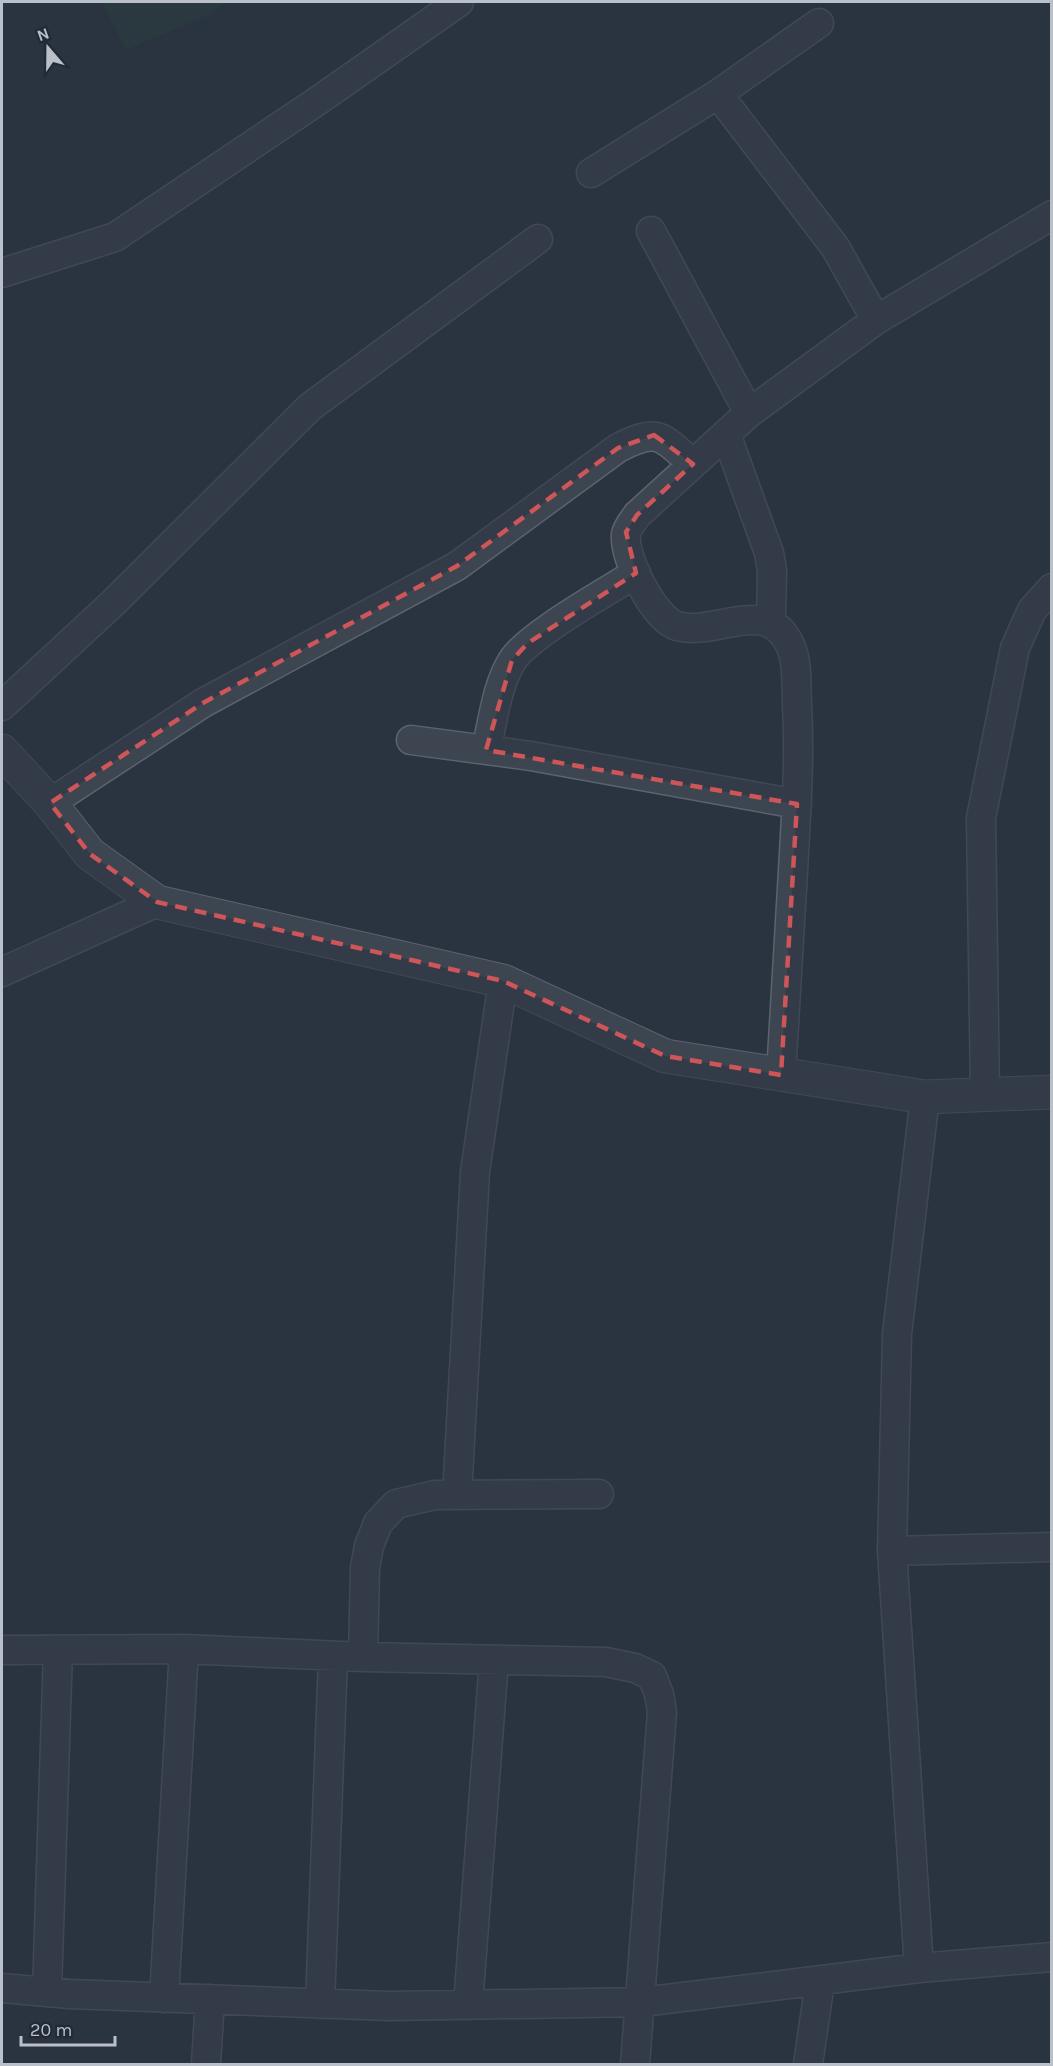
<svg xmlns="http://www.w3.org/2000/svg" width="1053" height="2066" font-family="Karla,sans-serif">
	<rect width="100%" height="100%" fill="#2a3340"/>
	<!-- green -->
	<path fill="#2c4042" d="M102,2H226L213,13L126,50Z"/>
	<g fill="none" stroke-linecap="round" stroke-linejoin="round">
		<defs>
			<path id="minor" d="M718,94L835,247L876,320
				M591,173L718,94L819,23
				M651,231L749,413
				M2,273L115,237L316,102L459,2
				M726,434L769,553L772,570L771,621
				M2,706L113,603L310,407L538,239
				M411,740L531,756L797,804
				M486,750C493,722 496,687 512,661C528,635 607,592 636,573
				M50,803L203,703L457,566L618,448C659,427 661,436 693,464
				M2,972L157,902
				M781,1075C785,1007 789,939 793,871C796,815 800,760 797,704C796,685 798,662 790,645C767,595 717,637 677,626C654,619 623,557 626,534C627,528 633,521 637,515L749,413L876,320L1052,215
				M985,1094L981,818L1015,648L1032,610L1052,588
				M457,1495L475,1172L503,981
				M892,1551L1052,1547
				M2,1650L184,1649L363,1657L606,1662L635,1668L652,1676L659,1694L662,1712L635,2064
				M363,1657L365,1568L369,1546L378,1523L396,1504L435,1495L599,1494
				M919,1968L892,1551L897,1334L925,1097
				M2,1988L70,1994L390,2006L642,2002L919,1968L1052,1957
				M47,1992L58,1650
				M164,1998L184,1649
				M320,2004L333,1656
				M468,2005L494,1660
				M206,2064L210,1999
				M808,2064L820,1982"/>
			<path id="tertiary" d="M2,751L50,803L90,854L157,902L503,981L665,1056L925,1097L1052,1092"/>
		</defs>
		<!-- minor casing -->
		<use href="#minor" stroke="#5b636e" stroke-width="31"/>
		<!-- tertiary casing -->
		<use href="#tertiary" stroke="#5b636e" stroke-width="35"/>
		<!-- minor -->
		<use href="#minor" stroke="#3d4550" stroke-width="28"/>
		<!-- tertiary -->
		<use href="#tertiary" stroke="#3d4550" stroke-width="33"/>
	</g>
	<!-- marked area -->
	<path d="M0 0H1053V2066H0ZM654,435L693,464L637,515L626,532L636,573L528,643L512,660L486,750L797,804L781,1075L665,1056L503,981L157,902L90,854L50,803L203,703L457,566L618,448Z" fill="#2a3340" fill-opacity=".55" fill-rule="evenodd"/>
	<path fill="none" stroke="#ce5659" stroke-width="4.5" stroke-dasharray="12 8" stroke-linejoin="round" d="M654,435L693,464L637,515L626,532L636,573L528,643L512,660L486,750L797,804L781,1075L665,1056L503,981L157,902L90,854L50,803L203,703L457,566L618,448Z"/>
	<!-- border -->
	<rect width="1053" height="2066" fill="none" stroke="#bac0ca" stroke-width="6"/>
	<!-- north arrow -->
	<g transform="translate(48 48) rotate(340)" stroke="#222a36" stroke-width="4.5" paint-order="stroke">
	<path d="M0-4.5L10 22L0 15L-10 22Z" fill="#bac0ca"/>
	<text y="-9" font-size="16" font-weight="bold" text-anchor="middle" fill="#bac0ca">N</text>
	</g>
	<!-- scale -->
	<path d="M21 2036v9h94v-9" fill="none" stroke="#bac0ca" stroke-width="3"/>
	<text x="30" y="2036" font-size="18" fill="#bac0ca" stroke="#222a36" stroke-width="4.5" paint-order="stroke">20 m</text>
</svg>
